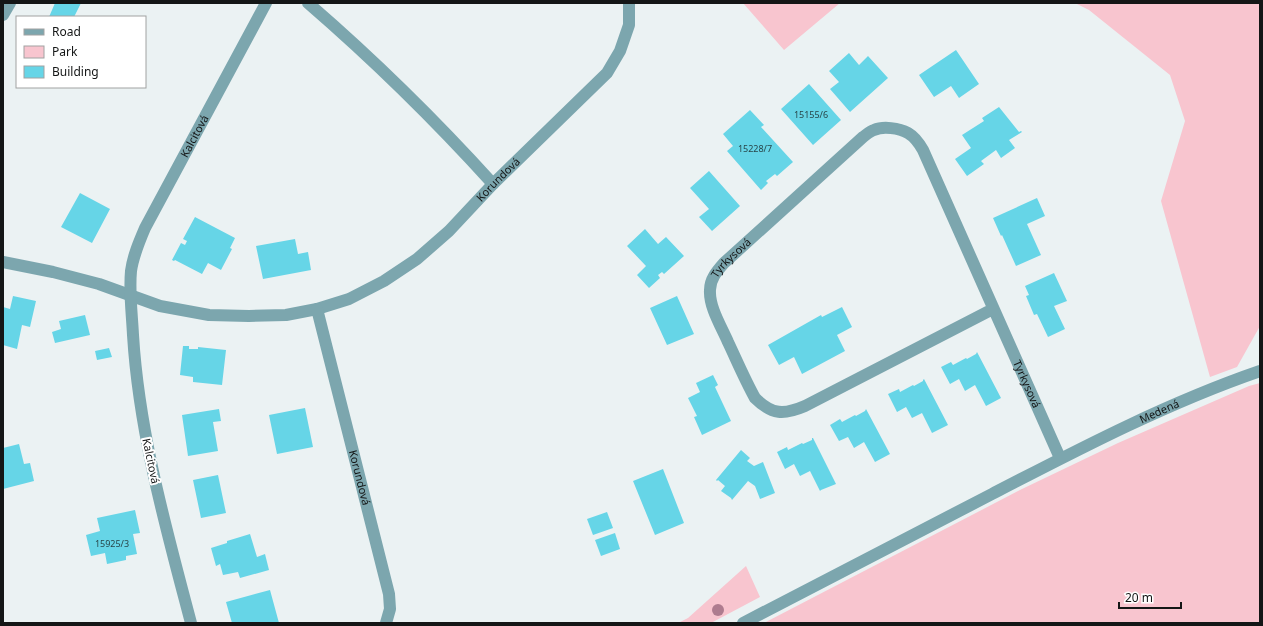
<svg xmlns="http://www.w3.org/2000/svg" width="1263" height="626" font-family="'Noto Sans',sans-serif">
	<rect width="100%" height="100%" fill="#ebf2f3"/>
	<!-- green -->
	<path fill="#f8c5cf" d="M743,3H840L784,50Z
		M1075,3H1260V326L1237,367L1210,377L1161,201L1185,121L1170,75L1089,10Z
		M1260,383V623H764L1022,489L1118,443L1249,386Z
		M746,566L760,597L711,623H678L688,618Z"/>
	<!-- building -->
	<path fill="#66d5e7" d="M55,3H81L74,17H49Z
		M956,50L979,84L959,98L951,86L934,97L919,75Z
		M849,53L859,65L868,56L888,78L850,112L830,89L839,82L829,71Z
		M809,84L841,120L813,145L781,109Z
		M999,107L1019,132L1021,131L1022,132L1009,140L1015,148L1001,158L996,150L981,161L984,164L967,176L955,159L971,148L962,135L984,121L982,118Z
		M750,110L764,125L761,127L793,162L777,176L775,174L766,181L768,183L761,190L727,151L733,146L723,134Z
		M709,171L740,206L712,231L699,217L709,209L690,188Z
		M80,193L110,209L92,243L61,227Z
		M1037,198L1045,216L1027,224L1041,255L1016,266L1002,235L1001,236L993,218Z
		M195,217L235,238L230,248L232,249L221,270L208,263L202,274L175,260L174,261L172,260L181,243L185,245L187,241L183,239Z
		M645,229L658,244L666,237L684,256L664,274L662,272L658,275L660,278L649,288L637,275L646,266L627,246Z
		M295,239L298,254L308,252L311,270L263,279L256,246Z
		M1054,273L1067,301L1054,306L1065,329L1048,337L1037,314L1034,315L1026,296L1029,295L1025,286Z
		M13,296L36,301L30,327L22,325L17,349L3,345V307L10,309Z
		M677,296L694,334L667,345L650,308Z
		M842,307L852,327L837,335L845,351L802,374L794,357L779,365L768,345L821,315L822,317Z
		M85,315L90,335L55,343L52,332L61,329L59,321Z
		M183,346H189V349H198V347L226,350L222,385L193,382V377L180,375Z
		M109,348L112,357L97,360L95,351Z
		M977,352L1001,398L986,406L975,385L965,391L959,379L950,384L941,367L951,362L953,365L966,358L967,359L976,354Z
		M713,375L718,385L715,387L731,421L702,435L694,417L697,416L688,398L700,392L696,383Z
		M924,379L948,425L932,433L922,413L912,418L906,407L897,412L888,394L899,389L900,392L913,385L914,386L923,381V380Z
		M305,408L313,447L277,454L269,415Z
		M219,409L221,421L213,422L218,451L188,456L182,415Z
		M866,409L890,454L875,462L864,442L854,448L848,437L839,441L830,425L840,419L842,422L855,415L856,416L865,411Z
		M812,438H813L836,484L821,490L820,491L810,471L800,476L794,464L785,469L777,452L787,447L788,450L802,443L803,444L812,440Z
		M19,444L24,464L30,463L34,481L3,489V448Z
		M741,450L750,458L747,461L754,466L763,462L775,493L760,499L755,486L748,481L732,500L731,498L721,491L725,486L718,480L717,481L716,480Z
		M663,469L684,523L655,535L633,481Z
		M218,475L226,513L201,518L193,480Z
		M135,510L140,533L133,534L137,554L126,556V560L107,564L105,553L91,556L86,535L100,531L97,518Z
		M607,512L613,528L593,535L587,519Z
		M615,533L620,549L601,556L595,540Z
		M250,534L257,557L265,554L269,570L240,578L238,572L223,575L220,564L216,566L211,548L227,543V541Z
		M270,590L279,623H232L226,602Z"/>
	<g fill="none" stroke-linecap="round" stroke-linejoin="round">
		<!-- minor -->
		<g stroke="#7ca6ae" stroke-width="12">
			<path d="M308,3C374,60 435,120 493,184"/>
			<path d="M3,15L10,3"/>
			<path id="s1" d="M3,262L53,272L99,284L160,306L209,315L249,316L286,315L317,309L349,299L384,281L417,259L449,231L493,184L607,73L620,51L629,25V3"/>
			<path id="s2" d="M317,309L389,594L390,609L386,623"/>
			<path id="s3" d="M993,309L805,406C784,415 772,415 755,398C745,380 737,361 728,342C721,326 709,307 710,290C710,279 717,271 724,263L863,137C866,135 870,131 874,130C883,126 899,128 908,133C915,137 919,143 923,150C969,252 1014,356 1060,458"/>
			<path id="s4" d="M191,623C166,528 139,433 133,335C132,314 129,292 131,271C133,256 139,242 145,228L266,3"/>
			<path id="s5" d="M743,623C826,580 909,537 992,494C1079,449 1167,403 1260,371"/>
		</g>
	</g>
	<!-- trees -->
	<circle fill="#ae7c8f" cx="718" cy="610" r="6"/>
	<g text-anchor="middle" stroke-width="4" stroke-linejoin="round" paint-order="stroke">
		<!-- number labels -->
		<g font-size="9" fill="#28464a">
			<text x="811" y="118">15155/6</text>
			<text x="755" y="152">15228/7</text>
			<text x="112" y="547">15925/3</text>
		</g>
		<!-- street labels -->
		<g font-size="11" fill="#141616" stroke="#fff">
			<text dy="4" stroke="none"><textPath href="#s4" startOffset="508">Kalcitová</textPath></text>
			<text dy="4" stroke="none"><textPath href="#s1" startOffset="548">Korundová</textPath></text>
			<text dy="4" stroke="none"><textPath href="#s3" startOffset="424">Tyrkysová</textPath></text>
			<text dy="4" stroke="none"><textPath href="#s3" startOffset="930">Tyrkysová</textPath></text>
			<text dy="4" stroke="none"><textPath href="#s5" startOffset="467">Medená</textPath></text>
			<text transform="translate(151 461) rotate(78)" y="4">Kalcitová</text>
			<text dy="4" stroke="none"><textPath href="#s2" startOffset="174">Korundová</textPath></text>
		</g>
	</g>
	<!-- border -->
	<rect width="1263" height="626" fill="none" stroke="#141616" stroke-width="8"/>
	<!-- legend -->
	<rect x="16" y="16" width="130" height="72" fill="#ffffff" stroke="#a1a2a2"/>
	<rect x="24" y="29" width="20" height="6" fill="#7ca6ae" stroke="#a1a2a2"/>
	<text x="52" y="36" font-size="12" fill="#141616">Road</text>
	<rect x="24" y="46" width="20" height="12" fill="#f8c5cf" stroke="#a1a2a2"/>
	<text x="52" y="56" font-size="12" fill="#141616">Park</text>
	<rect x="24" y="66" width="20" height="12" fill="#66d5e7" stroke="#a1a2a2"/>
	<text x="52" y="76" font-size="12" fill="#141616">Building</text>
	<!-- scale -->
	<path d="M1119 602v6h62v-6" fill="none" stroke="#141616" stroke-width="2"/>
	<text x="1125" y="602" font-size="12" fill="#141616" stroke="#ffffff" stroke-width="3" paint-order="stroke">20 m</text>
</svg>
